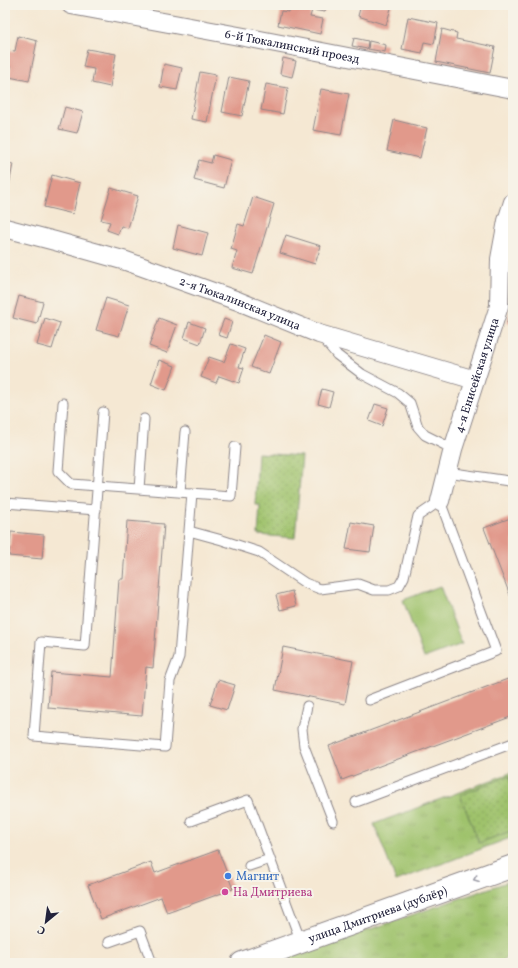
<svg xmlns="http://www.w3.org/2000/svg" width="518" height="968" font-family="Vollkorn,serif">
	<defs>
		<pattern id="grass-tufts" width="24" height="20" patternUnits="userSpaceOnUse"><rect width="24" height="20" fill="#9fc26c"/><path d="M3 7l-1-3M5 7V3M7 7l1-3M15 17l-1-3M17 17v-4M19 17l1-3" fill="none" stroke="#89a65e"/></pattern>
		<pattern id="park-dots" width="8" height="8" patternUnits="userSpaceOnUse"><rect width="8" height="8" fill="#9fc26c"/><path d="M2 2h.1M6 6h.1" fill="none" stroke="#89a65e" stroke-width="1.8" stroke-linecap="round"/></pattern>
	</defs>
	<rect width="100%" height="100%" fill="#f7f3e8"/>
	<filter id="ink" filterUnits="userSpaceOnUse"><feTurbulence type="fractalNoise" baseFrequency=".025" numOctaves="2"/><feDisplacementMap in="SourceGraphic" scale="8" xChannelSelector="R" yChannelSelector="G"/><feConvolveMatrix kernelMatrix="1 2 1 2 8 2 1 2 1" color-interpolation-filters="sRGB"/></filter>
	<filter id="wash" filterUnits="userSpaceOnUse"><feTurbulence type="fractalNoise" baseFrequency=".012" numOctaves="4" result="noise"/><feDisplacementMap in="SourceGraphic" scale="16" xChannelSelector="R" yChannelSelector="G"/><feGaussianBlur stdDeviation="0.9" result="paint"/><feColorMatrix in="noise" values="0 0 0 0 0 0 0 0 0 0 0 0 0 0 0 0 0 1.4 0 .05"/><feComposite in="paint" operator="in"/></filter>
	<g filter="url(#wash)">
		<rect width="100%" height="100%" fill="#f5e8d3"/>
		<!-- grass -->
		<path fill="url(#grass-tufts)" stroke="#607254" d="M513,772V837L396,881L374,824Z
			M513,880V952L508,954L503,963H273Z"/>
		<!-- park -->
		<path fill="url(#park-dots)" stroke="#607254" d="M258,453L302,456L295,538L258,535L260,505H255Z
			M509,776L513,787V830L479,843L460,795Z"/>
		<!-- pitch -->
		<path fill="#9fc26c" stroke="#607254" d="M440,586L462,644L424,658L403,600Z"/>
		<g id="blocks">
			<!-- building -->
			<path fill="#e1998b" d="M290,5H326L325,12L312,10L310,17L323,19L320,34L278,25L281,11L289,12Z
				M361,5H392L386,25L358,16Z
				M408,17L438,23L434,44L424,42L422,53L402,49Z
				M442,29L457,33L456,39L495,47L490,73L436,62Z
				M18,36L37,41L29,81L9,77L11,67L5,66L7,50L15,51Z
				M354,38L368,41L367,49L352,46Z
				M369,41L386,45L385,52L368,49Z
				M87,49L116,54L110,87L92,83L94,69L83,67Z
				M283,58L296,61L292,77L280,74Z
				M164,64L182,68L177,90L160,87Z
				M200,72L216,75L207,122L191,119Z
				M229,77L249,81L242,116L222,112Z
				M266,84L288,88L283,114L261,110Z
				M321,89L349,94L341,135L313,130Z
				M65,107L83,112L77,133L59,129Z
				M394,120L427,128L420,158L387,151Z
				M213,155L231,160L224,188L194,180L199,160L211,163Z
				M5,163L13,164L8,191L5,190Z
				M52,175L80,183L73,214L44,207Z
				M111,188L138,196L128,228L121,226L118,234L107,230L110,222L101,220Z
				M253,197L274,204L253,274L232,268L237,251L231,249L238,224L244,226Z
				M178,225L208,233L202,256L173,248Z
				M286,235L321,246L315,264L280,253Z
				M19,296L43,302L37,324L13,318Z
				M106,298L129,305L119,336L96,330Z
				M511,309H513V324L507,323Z
				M45,318L60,323L52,349L37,345Z
				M159,318L177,325L167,353L149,346Z
				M224,319L232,322L227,338L218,335Z
				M189,322L205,328L200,344L184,338Z
				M264,335L281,342L269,374L251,367Z
				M231,344L245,349L239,367L244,368L239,383L219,376L216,383L201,377L209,357L224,362Z
				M159,360L175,366L166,390L151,384Z
				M322,389L333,392L329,407L318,404Z
				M375,404L388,408L382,426L369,421Z
				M513,517V603L484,528Z
				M127,521L164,524L153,668L146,667L142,716L48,708L51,672L112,677L119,579H123Z
				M351,522L374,526L370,552L346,549Z
				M11,532L44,535L42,559L9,556Z
				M292,591L296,606L280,610L276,595Z
				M283,647L353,661L345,704L275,690Z
				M513,677V716L342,780L329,746Z
				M218,680L235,685L227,710L210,705Z
				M218,850L233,889L167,913L161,897L101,919L88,885L151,862L155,873Z"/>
		</g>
	</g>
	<g filter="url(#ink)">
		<use href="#blocks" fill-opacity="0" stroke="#8c8587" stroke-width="1"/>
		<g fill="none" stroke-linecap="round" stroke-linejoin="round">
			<defs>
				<path id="service" d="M322,337L337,355L362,374L398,393L410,403L418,427L425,435L453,449
					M63,403L58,471L71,484L231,496L235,447
					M103,412L85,646L41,642L34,736L165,747L170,681L179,657L192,493
					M447,472L509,481L513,479
					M139,489L144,419
					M180,492L185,432
					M5,503L96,510
					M189,531L222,540L259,552L305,583L320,589L358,584L374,590H389L399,586L404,577L418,516L440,501L496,651L369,700
					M307,706L302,729L304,746L333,821
					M356,802L513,743
					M191,821L248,800L301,942
					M249,866L270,859
					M109,942L140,931L152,963"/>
				<g id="minor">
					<path id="s1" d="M71,5L255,39L513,89"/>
					<path id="s2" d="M5,228L55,241L126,261L238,301L319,334L475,380"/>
					<path id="s3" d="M440,501L453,449L499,306L500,259L507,221L513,202"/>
				</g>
				<g id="secondary">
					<path id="s4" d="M242,963L513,866"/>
				</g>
			</defs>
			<!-- service casing -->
			<use href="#service" stroke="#8c8587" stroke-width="11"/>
			<!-- minor casing -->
			<use href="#minor" stroke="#8c8587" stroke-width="20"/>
			<!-- secondary casing -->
			<use href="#secondary" stroke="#8c8587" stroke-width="24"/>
			<!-- service -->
			<use href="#service" stroke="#fff" stroke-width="9"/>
			<!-- minor -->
			<use href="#minor" stroke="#fff" stroke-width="18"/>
			<!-- secondary -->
			<use href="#secondary" stroke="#fff" stroke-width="22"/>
		</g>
		<!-- one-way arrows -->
		<defs><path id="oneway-chevron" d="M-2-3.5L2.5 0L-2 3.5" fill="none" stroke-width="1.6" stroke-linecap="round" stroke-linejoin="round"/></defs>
		<use stroke="#9c9ca7" href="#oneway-chevron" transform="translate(476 879) rotate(160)"/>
	</g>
	<!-- markers -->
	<circle fill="#3f7fe0" stroke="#f7f3e8" stroke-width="1.5" cx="228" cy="876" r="4"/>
	<circle fill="#d1479c" stroke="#f7f3e8" stroke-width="1.5" cx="225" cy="892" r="4"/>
	<g text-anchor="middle" stroke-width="4" stroke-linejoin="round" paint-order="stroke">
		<!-- street labels -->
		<g font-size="12" fill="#22223b" stroke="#f7f3e8">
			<text dy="4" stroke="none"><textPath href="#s1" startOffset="225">6-й Тюкалинский проезд</textPath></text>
			<text dy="4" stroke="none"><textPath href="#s2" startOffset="247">2-я Тюкалинская улица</textPath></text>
			<text dy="4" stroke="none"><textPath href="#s3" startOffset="131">4-я Енисейская улица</textPath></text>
			<text dy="4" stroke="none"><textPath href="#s4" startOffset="144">улица Дмитриева (дублёр)</textPath></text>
		</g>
		<!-- shop labels -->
		<g font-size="12" fill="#366cbe" stroke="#f7f3e8" text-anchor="start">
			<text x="236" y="880">Магнит</text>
		</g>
		<!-- hotel labels -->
		<g font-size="12" fill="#b23c85" stroke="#f7f3e8" text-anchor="start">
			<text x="233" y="896">На Дмитриева</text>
		</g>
	</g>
	<!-- margin -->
	<rect width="518" height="968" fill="none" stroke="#f7f3e8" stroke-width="20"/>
	<!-- north arrow -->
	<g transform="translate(46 922) rotate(209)" stroke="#f7f3e8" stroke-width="3" paint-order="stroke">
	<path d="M0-3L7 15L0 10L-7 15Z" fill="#22223b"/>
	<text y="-6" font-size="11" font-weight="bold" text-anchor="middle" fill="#22223b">С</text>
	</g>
</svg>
